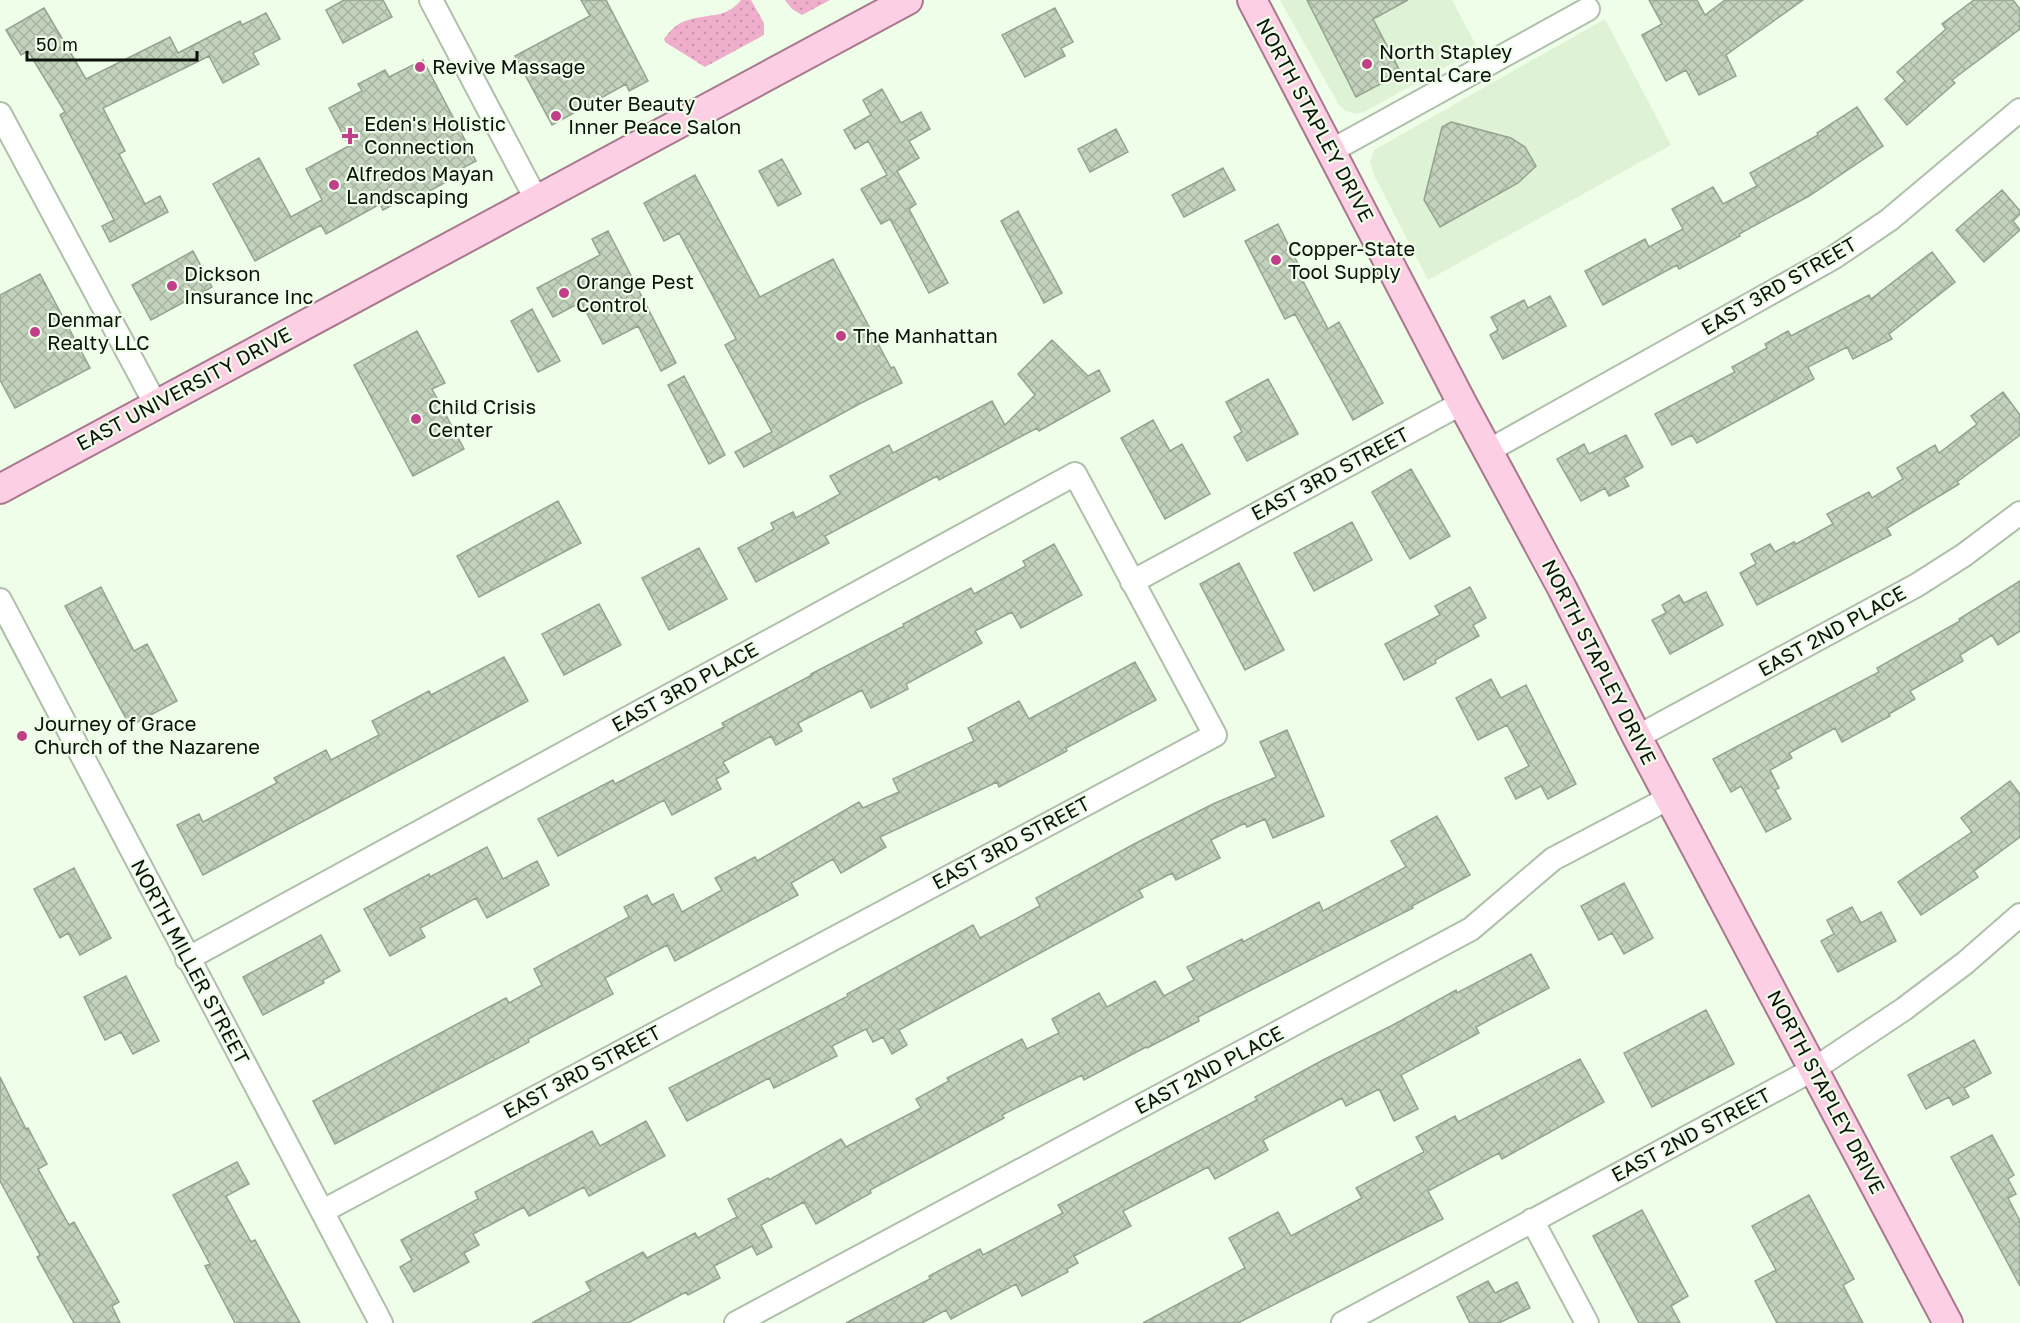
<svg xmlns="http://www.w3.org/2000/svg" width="2020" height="1323" font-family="'Golos Text',sans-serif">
	<defs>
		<pattern id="park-dots" width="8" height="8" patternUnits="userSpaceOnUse" patternTransform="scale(1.5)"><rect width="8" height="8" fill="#efaecc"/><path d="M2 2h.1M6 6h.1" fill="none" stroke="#cc95ae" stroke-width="1.8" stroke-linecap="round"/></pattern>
		<pattern id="building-cross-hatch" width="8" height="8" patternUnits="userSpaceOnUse" patternTransform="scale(1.5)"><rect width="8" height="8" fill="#c2d2bc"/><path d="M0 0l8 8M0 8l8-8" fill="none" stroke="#a6b3a0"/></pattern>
	</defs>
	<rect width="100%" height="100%" fill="#eefee8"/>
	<!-- built -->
	<path fill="#def3d6" d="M1280,0H1452L1478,49L1364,112L1356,114L1346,111L1339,105Z
		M1605,19L1671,145L1428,280L1374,175L1370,162L1374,150Z"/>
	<!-- park -->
	<path fill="url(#park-dots)" d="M741,0H751L764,23V35L705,67L665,42L664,39C670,31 676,24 685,21C707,13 725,20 741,0Z
		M785,0H830L802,15L792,9Z"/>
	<!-- building -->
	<path fill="url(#building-cross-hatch)" stroke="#94a38e" stroke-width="1.5" d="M344,0H383L392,17L343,43L326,10Z
		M581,0H606L648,81L629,91L626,84L552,125L515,56L590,16Z
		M1307,0H1408L1373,19L1401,73L1356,97Z
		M1649,0H1697L1705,15L1725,0H1803L1726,55L1736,76L1699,95L1686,70L1666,81L1642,35L1662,24Z
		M1974,0H2013L2020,9V29L1952,80L1955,83L1907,125L1885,99L1905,81L1897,72L1946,29L1942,24Z
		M44,8L86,79L170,37L178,53L240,21L242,25L266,13L280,39L253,53L259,64L223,83L209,56L103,108L125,151L119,154L145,204L160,196L168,212L110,242L102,226L114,220L60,115L65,112L28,51L21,55L6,30Z
		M1055,8L1073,42L1061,48L1065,56L1025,77L1002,35Z
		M423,60L476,161L444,178L446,182L417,198L415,193L383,210L380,204L326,234L321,225L255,261L213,184L259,158L291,217L322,200L306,169L349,146L329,108L362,91L358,84L385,70L389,77Z
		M882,89L901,123L921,112L930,129L909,141L919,158L897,171L916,204L909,209L948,283L929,293L890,219L881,224L861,189L887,175L868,141L855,149L844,130L871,115L863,100Z
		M1857,107L1883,146L1809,196L1739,234L1740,236L1679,269L1677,265L1603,305L1585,271L1645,239L1649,247L1683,229L1672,209L1713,187L1723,204L1757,186L1750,173L1818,135L1817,133Z
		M1451,122L1511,138L1525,147L1536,166L1518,183L1440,227L1424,200L1442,127Z
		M1116,129L1128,152L1090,172L1078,149Z
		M782,159L801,194L778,206L759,171Z
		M1223,168L1235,190L1184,217L1172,195Z
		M695,175L760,297L833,259L891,368L894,367L902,383L861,403L744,467L735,452L772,432L725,345L736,339L679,233L664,241L644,203Z
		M2002,190L2020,211V214L2013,221L2020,230L1984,262L1956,230Z
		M1018,211L1062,293L1044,303L1001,221Z
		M1278,224L1306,280L1303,281L1328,329L1339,322L1383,403L1353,420L1295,314L1285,319L1245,241Z
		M608,231L676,363L661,371L638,326L603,344L581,302L553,317L537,288L600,255L592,239Z
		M193,251L212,287L151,320L132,285Z
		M1932,252L1955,282L1889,334L1892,339L1853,359L1847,347L1808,367L1814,379L1697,443L1692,435L1672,445L1655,414L1735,372L1732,367L1767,348L1765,344L1788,331L1791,336L1869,295L1871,299Z
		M40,274L90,368L15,408L0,380V295Z
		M1550,296L1566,326L1503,359L1490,335L1498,330L1491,317L1524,300L1528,308Z
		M532,309L560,361L538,372L511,321Z
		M417,331L445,383L432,389L464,449L413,476L354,365Z
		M1052,340L1088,376L1099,370L1110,391L1039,431L1037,428L939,480L937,476L825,536L829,543L756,582L738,548L774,529L771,523L793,512L796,518L840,494L830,476L889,445L893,453L992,401L1005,425L1035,395L1018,374Z
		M684,376L725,455L709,464L668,385Z
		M1268,379L1298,434L1247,461L1234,437L1242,432L1226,402Z
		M2003,392L2020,415V435L1957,482L1959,484L1887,528L1891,535L1757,605L1740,573L1756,564L1751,554L1770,544L1775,552L1794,542L1796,544L1833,524L1827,514L1869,492L1872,498L1903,479L1897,468L1935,445L1939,453L1977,424L1971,416Z
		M1153,420L1170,451L1182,444L1210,494L1165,519L1121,438Z
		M1626,435L1643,467L1624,478L1629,486L1609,496L1605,488L1581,501L1557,459L1584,444L1589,454Z
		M1411,469L1450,536L1410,559L1372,492Z
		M558,501L581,543L479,597L457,556Z
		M1352,522L1372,560L1314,591L1294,553Z
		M1054,544L1082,595L1021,628L1012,612L975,631L982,643L906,684L908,689L871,708L862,690L798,723L802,731L776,745L771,736L723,762L729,772L716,779L721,789L672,815L664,800L558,856L538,819L613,780L615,784L724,727L722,723L812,675L811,674L904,626L903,624L971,588L974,594L1026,566L1023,561Z
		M699,548L727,599L669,630L642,578Z
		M1239,563L1284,650L1245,670L1200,584Z
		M2020,581V631L1998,645L1992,635L1960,655L1963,661L1910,691L1915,699L1889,714L1890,716L1842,742L1835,728L1789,753L1792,758L1770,770L1779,788L1775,790L1791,819L1766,832L1741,786L1731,792L1713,759L1879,672L1877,668L1960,621L1959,619Z
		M101,587L134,651L147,644L177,701L130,726L65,606Z
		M1470,587L1486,618L1473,625L1479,636L1435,660L1436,663L1404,680L1385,644L1440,615L1435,606Z
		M1706,592L1723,625L1670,654L1652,620L1666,613L1662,605L1679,595L1684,603Z
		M599,604L621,645L564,675L542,634Z
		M504,657L528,701L203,875L177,825L199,814L203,822L277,783L274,778L326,750L331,760L379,735L372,721L429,691L431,695Z
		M1135,662L1156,700L1066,748L1067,751L999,787L997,782L880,837L886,847L841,873L833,859L791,883L798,895L675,961L667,945L605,978L613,994L528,1039L529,1042L335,1144L313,1101L506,998L509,1003L542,985L534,969L629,917L624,907L647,895L652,905L673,894L682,912L722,890L715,878L755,857L757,861L859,802L863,808L899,792L893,779L974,741L968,728L1019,701L1029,719Z
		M1491,679L1501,698L1526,685L1576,784L1548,799L1541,786L1516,799L1505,778L1529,766L1507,725L1478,740L1456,698Z
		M1287,730L1324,816L1273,838L1265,819L1247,827L1245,823L1211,840L1220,858L1176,880L1172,873L1139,890L1143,897L899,1030L907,1045L892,1054L883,1037L873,1042L866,1029L832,1046L837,1056L774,1088L769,1078L687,1121L669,1088L848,996L847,994L973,925L980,938L1040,906L1036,898L1136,843L1213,804L1276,777L1260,742Z
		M2010,781L2020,794V837L1974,871L1978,877L1921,915L1898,882L1972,832L1961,818Z
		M1437,816L1470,875L1412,906L1413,908L1198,1017L1199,1021L1147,1048L1146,1047L1084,1080L1082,1075L1002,1115L1004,1118L870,1190L871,1193L816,1224L804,1202L761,1225L772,1247L757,1255L752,1246L714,1266L720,1278L688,1295L686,1292L628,1323H532L591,1291L586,1282L643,1252L647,1258L695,1233L698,1238L737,1217L728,1199L768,1178L769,1180L841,1139L846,1147L921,1108L916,1099L949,1081L947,1078L1022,1039L1027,1049L1059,1033L1052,1019L1099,993L1107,1007L1155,981L1164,996L1194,980L1187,967L1242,939L1243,942L1319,902L1323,911L1406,867L1391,841Z
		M487,847L503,879L537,861L549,885L487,918L476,898L420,928L425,937L390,956L364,909L429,874L430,877Z
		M74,868L111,938L80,955L68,933L60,938L34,889Z
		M1624,883L1653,938L1624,954L1612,933L1599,940L1581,906Z
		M1852,907L1861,923L1881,912L1896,941L1838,972L1821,941L1834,934L1827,920Z
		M321,935L340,971L323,980L324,983L263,1015L243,977Z
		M1531,954L1549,988L1476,1027L1479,1033L1401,1075L1418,1109L1394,1121L1379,1089L1346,1106L1342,1098L1263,1140L1268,1150L1215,1179L1208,1167L1123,1211L1131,1226L1074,1256L1078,1263L1067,1269L1068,1272L1022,1296L1016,1284L951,1319L946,1310L922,1323H846L930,1279L929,1276L980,1249L983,1255L1063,1213L1058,1205L1257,1100L1255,1097L1323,1060L1393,1025L1456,990L1457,993Z
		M126,976L159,1041L133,1054L121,1032L105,1040L84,997Z
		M1706,1010L1734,1064L1652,1107L1624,1053Z
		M1974,1040L1991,1073L1964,1088L1969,1097L1953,1105L1949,1097L1926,1109L1908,1075Z
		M1580,1059L1604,1102L1502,1159L1499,1153L1428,1191L1443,1219L1238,1323H1143L1245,1268L1229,1238L1278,1212L1291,1236L1362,1198L1356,1188L1424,1152L1416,1137L1455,1116L1458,1122Z
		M0,1077L26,1129L28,1128L47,1164L38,1169L69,1225L74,1222L119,1302L112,1306L120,1323H74L37,1257L40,1255L0,1181Z
		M646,1121L665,1156L589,1196L584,1187L529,1216L524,1207L473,1234L479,1245L464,1253L469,1262L414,1292L400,1267L412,1260L401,1240L478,1199L475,1192L592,1131L600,1146Z
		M1992,1135L2014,1175L2008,1179L2016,1194L2008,1198L2020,1221V1286L1951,1157Z
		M237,1162L249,1184L226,1196L251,1242L255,1240L300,1323H235L205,1266L210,1264L173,1195Z
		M1809,1195L1854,1279L1843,1285L1863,1323H1777L1755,1281L1776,1270L1752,1226Z
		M1642,1210L1688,1296L1671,1306L1680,1323H1639L1593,1236Z
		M1488,1281L1495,1293L1517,1282L1530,1308L1499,1323H1470L1457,1297Z"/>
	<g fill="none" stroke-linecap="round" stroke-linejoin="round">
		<defs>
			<path id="minor" d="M431,0L536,199
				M0,114L156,405
				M1331,151L1588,9
				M1488,451L1833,258L1889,220L2020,110
				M1132,582L1462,403
				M0,600L381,1323
				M1637,737L1917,585L1964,555L2020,513
				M187,959L1075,474L1215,735L323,1211
				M1532,1220L1587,1323
				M736,1323L1471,929L1553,859L1669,798
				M1343,1323L1814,1069L1904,1009L1965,963L2020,915"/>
			<path id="major" d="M1252,0L1462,403L1562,588L1637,737L1948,1323
				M0,489L908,0"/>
		</defs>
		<!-- minor casing -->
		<use href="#minor" stroke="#afbfaa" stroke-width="26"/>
		<!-- major casing -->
		<use href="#major" stroke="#a8788d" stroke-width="32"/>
		<!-- minor -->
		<use href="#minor" stroke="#fff" stroke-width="22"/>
		<!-- major -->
		<use href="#major" stroke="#fdcfe5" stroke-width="28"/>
	</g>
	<!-- markers -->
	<g fill="#c13f88" stroke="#eefee8" stroke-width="2">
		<circle cx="1367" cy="64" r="6"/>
		<circle cx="420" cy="67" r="6"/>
		<circle cx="556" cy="116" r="6"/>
		<path d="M347 127h6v6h6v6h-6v6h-6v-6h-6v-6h6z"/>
		<circle cx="334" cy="185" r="6"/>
		<circle cx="1276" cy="260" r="6"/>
		<circle cx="172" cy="286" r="6"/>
		<circle cx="564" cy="293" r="6"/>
		<circle cx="35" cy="332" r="6"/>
		<circle cx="841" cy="336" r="6"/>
		<circle cx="416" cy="419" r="6"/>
		<circle cx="22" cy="736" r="6"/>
	</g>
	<g text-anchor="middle" stroke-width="4.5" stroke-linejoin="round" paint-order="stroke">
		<!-- poi labels -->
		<g font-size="20" fill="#0c110a" stroke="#eefee8" text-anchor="start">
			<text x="1379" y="59">North Stapley<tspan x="1379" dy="23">Dental Care</tspan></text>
			<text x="432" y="74">Revive Massage</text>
			<text x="568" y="111">Outer Beauty<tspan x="568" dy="23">Inner Peace Salon</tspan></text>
			<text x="364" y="131">Eden's Holistic<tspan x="364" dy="23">Connection</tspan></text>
			<text x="346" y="181">Alfredos Mayan<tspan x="346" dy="23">Landscaping</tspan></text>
			<text x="1288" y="256">Copper-State<tspan x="1288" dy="23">Tool Supply</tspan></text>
			<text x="184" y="281">Dickson<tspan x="184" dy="23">Insurance Inc</tspan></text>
			<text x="576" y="289">Orange Pest<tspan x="576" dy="23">Control</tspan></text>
			<text x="47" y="327">Denmar<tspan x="47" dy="23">Realty LLC</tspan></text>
			<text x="853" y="343">The Manhattan</text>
			<text x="428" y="414">Child Crisis<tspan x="428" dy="23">Center</tspan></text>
			<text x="34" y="731">Journey of Grace<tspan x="34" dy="23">Church of the Nazarene</tspan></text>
		</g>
		<!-- street labels -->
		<g font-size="20" fill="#0c110a" stroke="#eefee8">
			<text transform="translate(1315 120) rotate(62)" y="7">NORTH STAPLEY DRIVE</text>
			<text transform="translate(1779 286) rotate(-30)" y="7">EAST 3RD STREET</text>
			<text transform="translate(184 389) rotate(-28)" y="7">EAST UNIVERSITY DRIVE</text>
			<text transform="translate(1330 474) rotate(-28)" y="7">EAST 3RD STREET</text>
			<text transform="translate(1832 631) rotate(-29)" y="7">EAST 2ND PLACE</text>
			<text transform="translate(1599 662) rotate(63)" y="7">NORTH STAPLEY DRIVE</text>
			<text transform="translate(685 687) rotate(-29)" y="7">EAST 3RD PLACE</text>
			<text transform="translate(1011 843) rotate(-28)" y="7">EAST 3RD STREET</text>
			<text transform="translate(190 962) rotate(62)" y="7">NORTH MILLER STREET</text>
			<text transform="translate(1209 1070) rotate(-28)" y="7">EAST 2ND PLACE</text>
			<text transform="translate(582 1072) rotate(-28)" y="7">EAST 3RD STREET</text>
			<text transform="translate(1826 1092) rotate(62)" y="7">NORTH STAPLEY DRIVE</text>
			<text transform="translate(1691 1135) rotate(-28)" y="7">EAST 2ND STREET</text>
		</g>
	</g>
	<!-- scale -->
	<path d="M27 51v9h170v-9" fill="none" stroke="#0c110a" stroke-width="3"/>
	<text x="36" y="51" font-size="18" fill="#0c110a" stroke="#eefee8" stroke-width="4.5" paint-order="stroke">50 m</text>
</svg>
